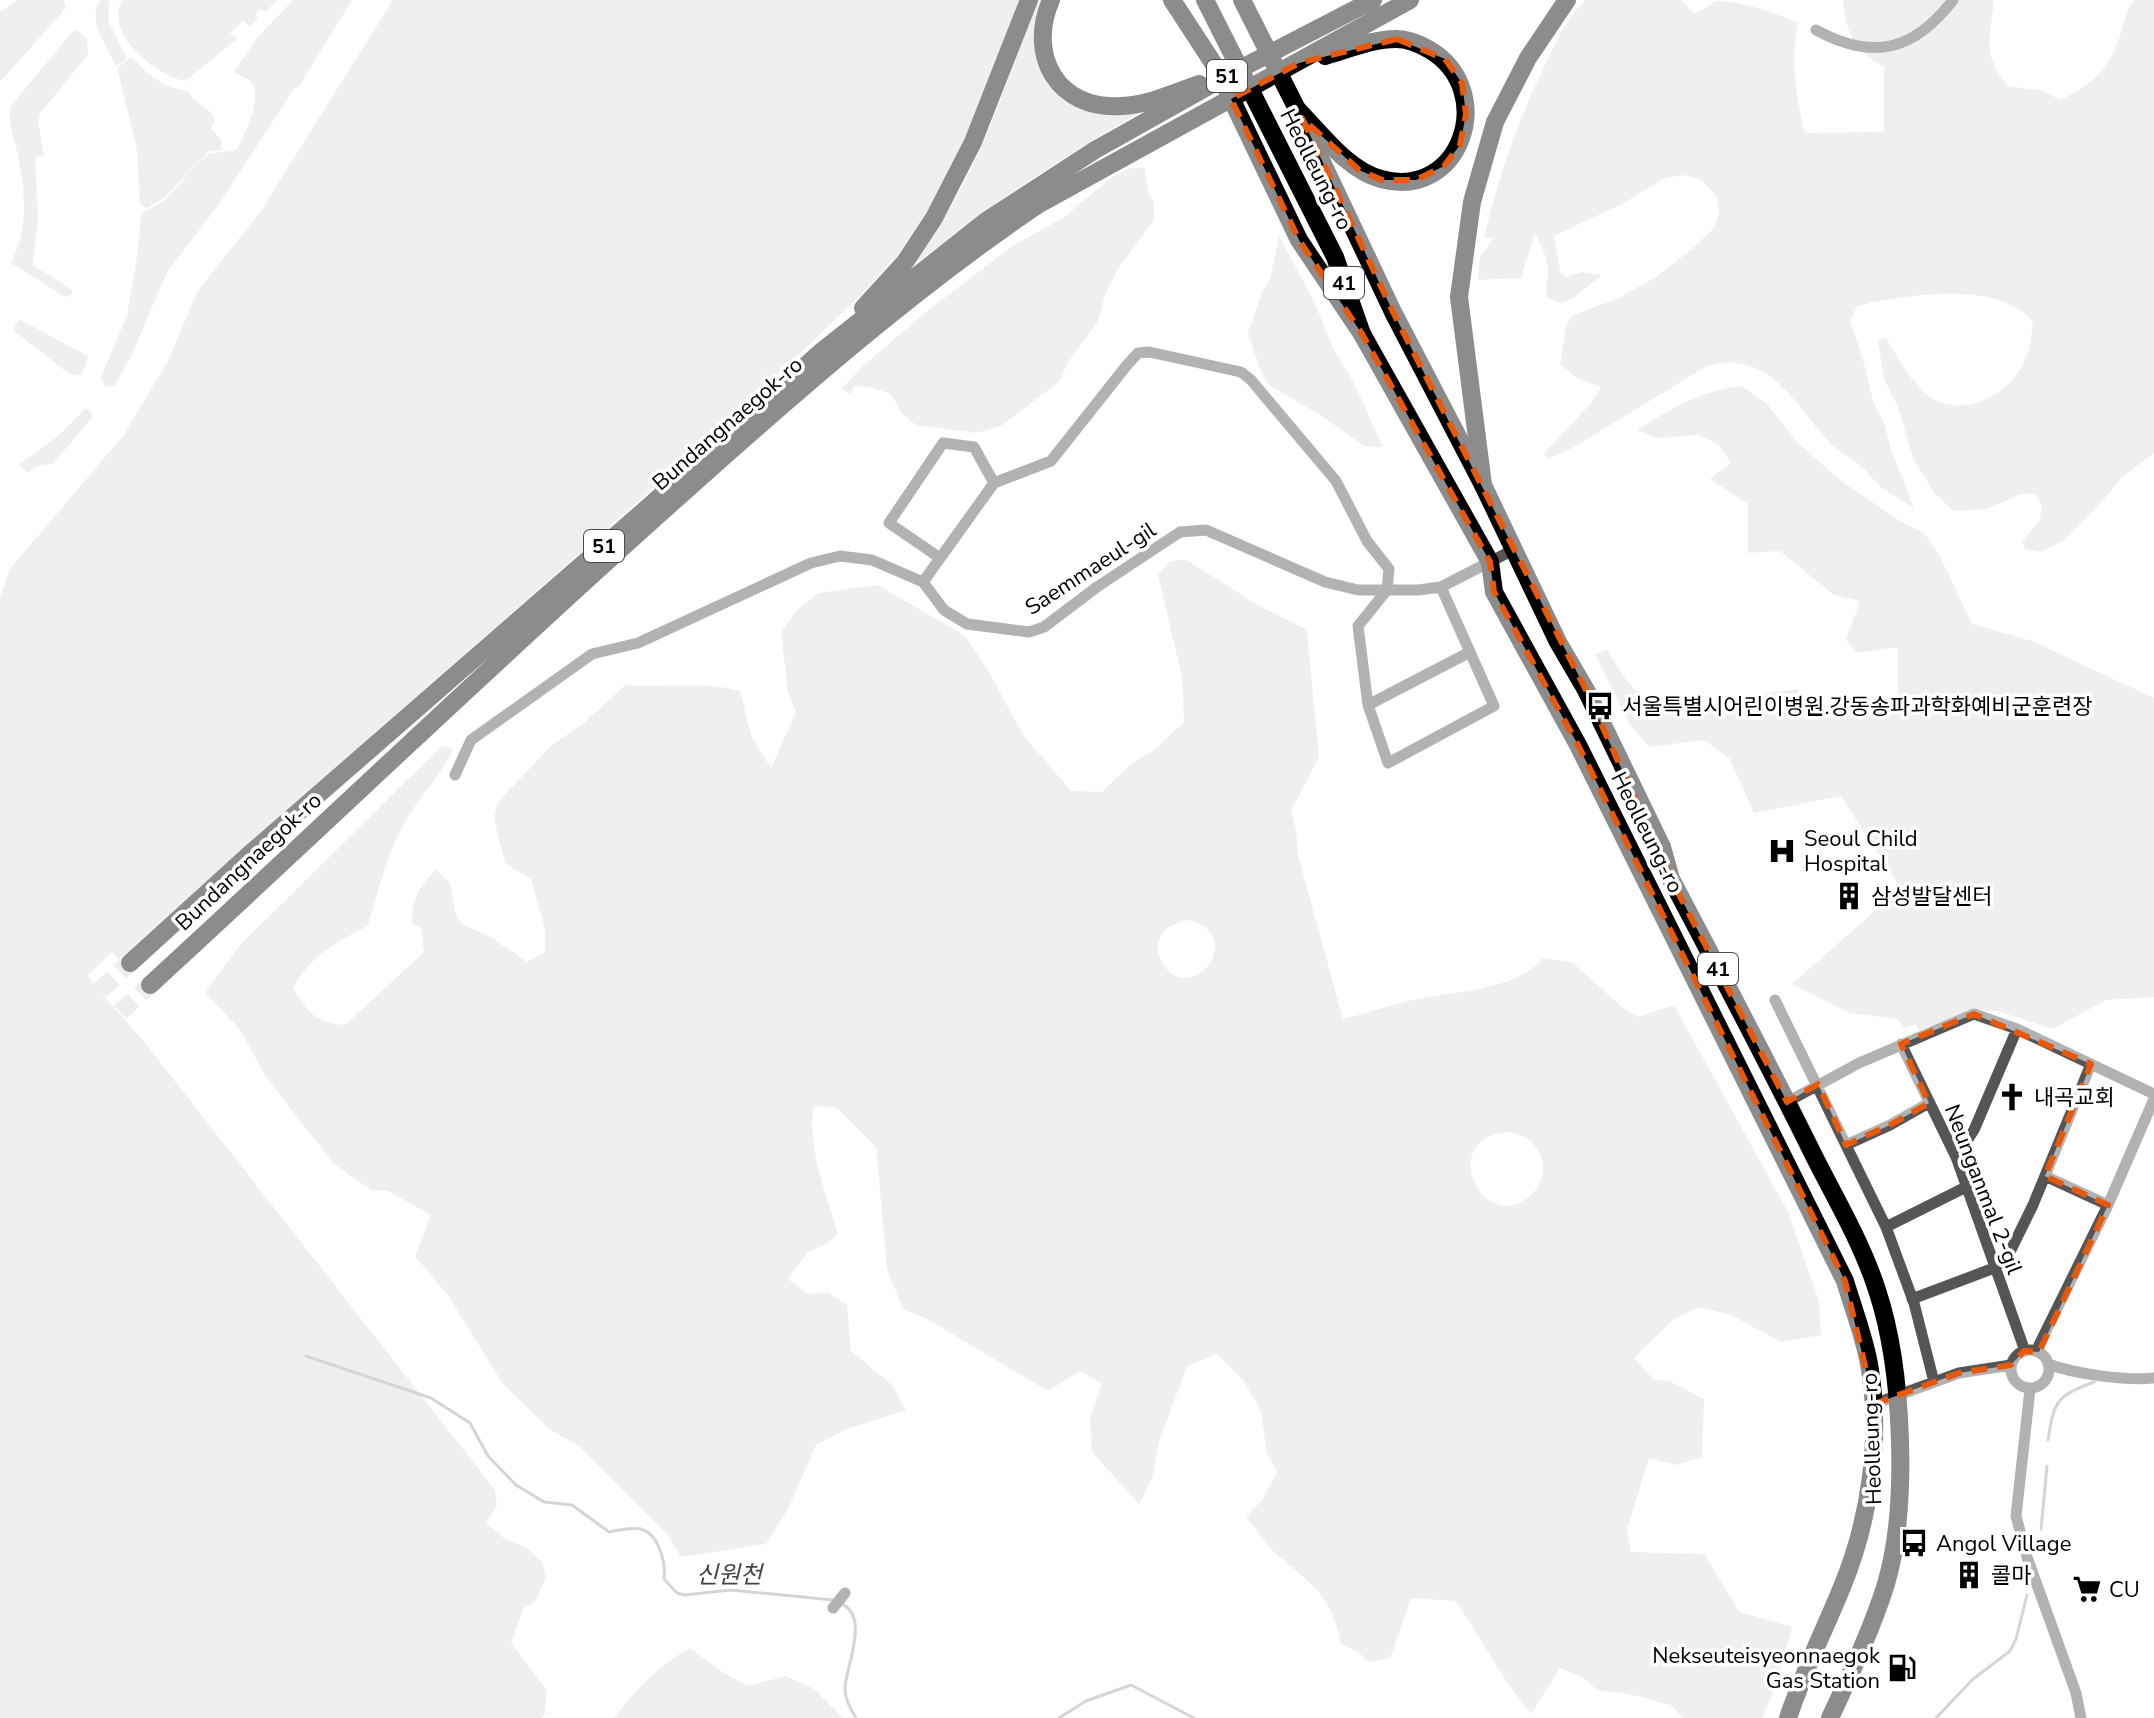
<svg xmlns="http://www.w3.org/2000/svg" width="2154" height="1718" font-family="'Nunito Sans','Noto Sans KR',sans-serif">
	<rect width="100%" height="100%" fill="#fff"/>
	<!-- green -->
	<path fill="#dcdcdc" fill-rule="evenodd" d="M17,0H64L66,8L0,82V12Z
		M101,0L109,1L108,20L127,59L116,66C108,48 85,17 101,0Z
		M122,0H278L265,12L261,9L255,14L258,19L249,27L243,21L230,33L237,39L186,81C157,77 103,32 122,0Z
		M293,0H352L298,88L296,86L217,207L167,272L131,357L114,386L105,387L101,377L127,315L137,257L141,214L165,200L198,163L209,154L236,150C244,138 263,95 251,82C247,78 239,75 234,72L257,38Z
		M393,0H1020L961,155L929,210L899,253L861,295C622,526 364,736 119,960L112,952L87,976L145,1043L495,1490L497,1506L486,1523L505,1539L527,1548L542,1562L546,1577L536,1600L523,1609L511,1643L547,1691L545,1714L541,1718H0V599L9,570L123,436L169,359L197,292L260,212Z
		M1036,0H1044L1054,90L1150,107C1064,154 983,211 905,272C926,244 947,215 963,184C994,126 1014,62 1036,0Z
		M1586,0H1681L1694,13C1706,10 1708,5 1717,1C1739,0 1778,14 1798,23C1790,59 1796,99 1805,133L1884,132V67C1854,50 1846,34 1843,0H1994C1990,38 1981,55 2008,86L2044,91L2060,100C2095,83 2110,68 2122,30C2125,19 2127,10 2134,0H2154V453L2122,477L2099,505L2062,542L2040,552L2025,549L2022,542L2040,520L2042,506L2035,493L2021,494L1987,509L1954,511L1934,493L1913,458L1898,407L1884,379L1878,340L1886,338C1899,359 1911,384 1932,398C1963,418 2007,395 2023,365C2030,351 2031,337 2033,322C1999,279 1903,295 1857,306L1850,322L1854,332L1865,367L1873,401L1884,423L1891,449L1914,508C1903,501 1892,495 1882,488C1874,481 1868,472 1860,465C1850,457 1838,452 1830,443C1795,405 1769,348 1707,366L1574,447L1548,459L1544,454C1562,432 1588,411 1601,387L1577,378L1560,364L1566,326L1573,315L1617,299L1656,277L1693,248L1714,228L1719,213L1716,195L1700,179L1681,175L1663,179L1624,203L1554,236L1560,271L1566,277L1583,272L1602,275L1572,299L1561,303L1548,298C1544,288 1548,282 1548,272C1548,258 1542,246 1535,234L1521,278L1478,280L1480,257L1494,238L1484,237C1499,175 1518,120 1546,63C1557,41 1567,16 1586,0Z
		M77,30L87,39L88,55L41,112L38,121L44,155L35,157L38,219L33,265L72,290L71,295L65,297L11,263C28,230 26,192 18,156C15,139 7,123 11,106L72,32Z
		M132,57C145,73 167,90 188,91C194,105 211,106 215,120L211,129L221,139L222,150L208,152L164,198L147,208L140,204L137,149L117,68Z
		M1131,168H1145L1148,190L1154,203V220L1118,269L1105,295L1098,321L1067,364L1060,381L1001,426L976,433L916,425L902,414L891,394L870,387L854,386L851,394L841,389L864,365L927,311L1014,245L1064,217L1112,177Z
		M1279,236L1314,301L1333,348L1354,383L1383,447L1364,446L1323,417L1269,385L1261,371L1248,333L1263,290L1270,279Z
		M19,319L88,356L82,374L76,376L69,374L13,330Z
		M1742,386L1767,404L1797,442L1840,480L1900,521L1924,533L1939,554L1972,624L2032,641L2154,698V997L2106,1000L2053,1029L1997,1011H1969L1918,1030L1916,1024L1905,1028L1897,1019L1850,1013L1792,984L1901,888L1841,796L1754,813L1730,759L1704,740L1649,747L1630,725L1595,654L1607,650C1631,687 1631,697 1678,706L1798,689L1807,715L1877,716L1898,705V647L1856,653L1846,640L1860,601L1834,595L1780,551L1748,553V504L1710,479L1731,463L1718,444L1698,435L1656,438L1637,430C1668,410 1704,389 1742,386Z
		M85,409H89L93,416L53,464L37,466L28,473L18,465L58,436Z
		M1185,559L1261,607L1307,630L1319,757L1291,811L1296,830L1298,855L1343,1019C1365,1014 1387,1006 1409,1001C1448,991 1516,992 1543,958L1572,962L1622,1007L1638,1017L1674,1005L1788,1212L1819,1301L1821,1335L1781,1342L1731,1315L1699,1307L1674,1319L1634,1358L1654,1380L1669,1381L1704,1399L1702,1457L1677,1465L1649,1458L1627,1530L1631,1552L1704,1554L1740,1612L1792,1627L1777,1682L1762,1718H1683L1671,1705L1629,1694L1597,1690L1583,1678L1560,1668L1531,1714L1507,1682L1456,1601L1411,1598L1390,1658L1369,1662L1358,1652L1341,1644C1331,1591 1309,1584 1273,1551C1263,1541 1255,1528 1246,1517L1262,1500L1277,1472L1267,1453L1261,1411L1243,1380L1217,1354L1187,1366L1159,1442L1152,1478L1139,1504L1092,1452L1090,1417L1102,1383L1080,1371L1048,1391L927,1319L903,1309L887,1269L876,1147L837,1108L814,1106C806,1146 827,1196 838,1234L828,1243L807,1253L788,1279L808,1294L828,1292L847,1305L851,1351L892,1385L906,1410L847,1429L816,1445L788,1509L766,1544L681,1557L668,1535L579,1446L549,1429L503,1384L447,1294L415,1256L431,1215L388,1191L371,1190L333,1163L266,1077L239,1028L205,993L241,944L442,746L453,750C441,775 422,795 407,818C387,852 379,889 368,926C335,943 313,954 293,987C307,1013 316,1023 345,1025L424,952L421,928L412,924C410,903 421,883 436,870L450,883L456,915L462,924L492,938L527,962L545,952V929L531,879L505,863L494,819L497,803L552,745L584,723L625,685C663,688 703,681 740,691L751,735L771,768L796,712L788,692L781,632L797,610L818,593L878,585L965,636L988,670L1023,735L1071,791L1102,792L1131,764L1155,749L1184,722L1182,677L1158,575L1169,562ZM1189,920C1250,937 1188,1010 1162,962C1149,940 1168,922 1189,920ZM1511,1132C1517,1134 1523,1136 1528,1139C1546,1152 1548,1179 1532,1194C1482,1240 1434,1135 1511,1132Z
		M690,1648L724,1673L748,1686L786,1676L814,1689L843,1718H614C636,1689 659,1665 690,1648Z"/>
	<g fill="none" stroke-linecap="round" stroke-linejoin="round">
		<!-- stream -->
		<path stroke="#a3a3a3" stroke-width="3" d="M306,1356L431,1398L470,1423L488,1456L516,1485L544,1502L572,1505L609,1532C619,1530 631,1527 641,1529C659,1534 666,1563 664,1579L677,1593L685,1595L730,1590L833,1600
			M2048,1440C2054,1400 2057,1396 2094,1382
			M2041,1529L2047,1466
			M840,1603C871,1616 846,1665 845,1688C845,1699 850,1709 856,1718
			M1059,1718L1086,1701L1131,1685L1194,1718
			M1936,1718L1973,1679L2010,1651L2016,1639L2027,1595"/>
		<!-- trunk-tunnel -->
		<path stroke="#d9d9d9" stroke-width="18" stroke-dasharray="18 9" stroke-linecap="butt" d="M0,1081L130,963
			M0,1121L150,985"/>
		<!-- minor -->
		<path stroke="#555" stroke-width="11" d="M1816,30C1873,61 1914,51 1953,0
			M940,558L889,523L943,443L974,447L994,483
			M923,582L994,483L1051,461L1127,365L1138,353L1149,352L1241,372L1251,380L1336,481L1367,541L1389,569L1387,590L1358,626L1368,705L1388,763L1494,706L1441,587
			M1368,705L1470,652
			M455,775L471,740L592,654L638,643L811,563L840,556L872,560L923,582L944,610L967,624L1029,632L1044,627L1097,587L1180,532L1206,530L1325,582L1358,590H1418L1441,587L1513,550
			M1775,1000L1886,1227L1914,1303L1934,1382
			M1901,1044L1956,1157L2025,1351
			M1787,1102L1859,1063L1974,1014L2017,1029L2154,1094
			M1846,1145L1890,1125L1929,1103
			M1956,1157L1974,1130L2017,1029
			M2045,1176L2108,1205
			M1886,1227L1966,1187
			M1912,1299L1994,1268L2006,1260L2033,1205L2091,1064
			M2011 1369a19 19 0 1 1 38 0a19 19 0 1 1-38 0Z
			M2039,1352V1345L2108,1205L2154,1099
			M2048,1364C2075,1374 2126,1381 2154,1378
			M2030,1389L2016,1516L2027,1557L2076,1693L2081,1718
			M1874,1404L1959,1373L2011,1365
			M833,1608L845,1593"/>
		<!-- primary -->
		<path stroke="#000" stroke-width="18" d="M1205,0L1335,257L1362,334L1490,562L1494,592L1578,745L1845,1281C1853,1308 1864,1336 1869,1364C1882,1437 1870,1519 1842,1587C1824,1631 1803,1673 1788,1718
			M1242,0L1297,109L1393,312L1483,485L1558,642L1586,690L1662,847L1671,879C1719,970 1767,1061 1813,1154C1835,1198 1862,1243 1877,1290C1903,1368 1909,1506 1886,1584C1872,1629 1850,1675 1830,1718"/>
		<!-- trunk -->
		<path stroke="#000" stroke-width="18" d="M1051,0C1027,55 1057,110 1121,106C1148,105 1174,93 1199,84
			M1172,0L1217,69L1299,240L1362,334
			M1297,109C1321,133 1347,170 1381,179C1461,201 1498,91 1430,50C1420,44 1409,39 1396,39C1372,39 1347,50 1325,56
			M863,308L905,262L934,218L973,142L1029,0
			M1483,485L1459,297L1472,202L1495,122L1528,58L1567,0
			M130,963L251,853L646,509L822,351L986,221L1095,150L1232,73L1373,0
			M150,985C331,819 508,648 692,485C803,386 915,288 1039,204L1410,0"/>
	</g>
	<!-- marked area -->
	<path d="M0 0H2154V1718H0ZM1397,39L1445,59L1462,83L1466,114L1460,145L1444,166L1416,180H1382L1359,170L1302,118L1393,312L1586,690L1671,879L1787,1102L1818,1084L1846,1145L1890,1125L1929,1103L1901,1044L1974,1014L2091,1064L2045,1176L2108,1205L2039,1352L2024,1351L2011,1365L1959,1373L1874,1404L1845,1281L1578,745L1494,592L1490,562L1362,334L1299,240L1231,99L1299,63Z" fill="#fff" fill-opacity=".55" fill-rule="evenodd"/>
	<path fill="none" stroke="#e8590c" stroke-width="6" stroke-dasharray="16 10" stroke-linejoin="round" d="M1397,39L1445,59L1462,83L1466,114L1460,145L1444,166L1416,180H1382L1359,170L1302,118L1393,312L1586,690L1671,879L1787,1102L1818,1084L1846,1145L1890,1125L1929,1103L1901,1044L1974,1014L2091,1064L2045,1176L2108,1205L2039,1352L2024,1351L2011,1365L1959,1373L1874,1404L1845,1281L1578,745L1494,592L1490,562L1362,334L1299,240L1231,99L1299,63Z"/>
	<!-- icons -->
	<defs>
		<symbol id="bus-bare" viewBox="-9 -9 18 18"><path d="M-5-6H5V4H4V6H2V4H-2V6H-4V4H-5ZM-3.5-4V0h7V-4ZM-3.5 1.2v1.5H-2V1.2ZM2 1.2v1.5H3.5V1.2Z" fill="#000" stroke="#fff" stroke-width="2.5" paint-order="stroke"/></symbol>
		<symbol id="hospital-bare" viewBox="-9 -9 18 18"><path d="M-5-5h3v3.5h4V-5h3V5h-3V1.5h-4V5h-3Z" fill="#000" stroke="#fff" stroke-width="2.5" paint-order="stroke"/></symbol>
		<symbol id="building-bare" viewBox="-9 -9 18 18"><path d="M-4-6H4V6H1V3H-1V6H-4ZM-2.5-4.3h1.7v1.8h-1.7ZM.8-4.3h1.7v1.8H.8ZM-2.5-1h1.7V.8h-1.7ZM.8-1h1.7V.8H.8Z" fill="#000" stroke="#fff" stroke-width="2.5" paint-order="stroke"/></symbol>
		<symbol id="church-bare" viewBox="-9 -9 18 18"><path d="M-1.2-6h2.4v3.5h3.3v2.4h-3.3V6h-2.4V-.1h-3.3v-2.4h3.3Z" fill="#000" stroke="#fff" stroke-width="2.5" paint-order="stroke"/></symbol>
		<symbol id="supermarket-bare" viewBox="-9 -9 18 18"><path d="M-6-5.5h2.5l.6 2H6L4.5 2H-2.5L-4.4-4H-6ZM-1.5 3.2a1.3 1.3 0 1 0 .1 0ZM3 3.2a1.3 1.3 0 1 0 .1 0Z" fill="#000" stroke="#fff" stroke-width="2.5" paint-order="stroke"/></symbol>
		<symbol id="fuel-bare" viewBox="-9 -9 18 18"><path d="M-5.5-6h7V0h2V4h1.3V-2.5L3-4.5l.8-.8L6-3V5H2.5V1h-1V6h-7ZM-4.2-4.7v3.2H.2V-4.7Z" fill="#000" stroke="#fff" stroke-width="2.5" paint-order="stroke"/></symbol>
	</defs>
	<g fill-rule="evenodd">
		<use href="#bus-bare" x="1580" y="686" width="40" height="40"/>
		<use href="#hospital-bare" x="1762" y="831" width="40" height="40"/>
		<use href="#building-bare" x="1829" y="876" width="40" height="40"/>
		<use href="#church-bare" x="1992" y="1077" width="40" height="40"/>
		<use href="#bus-bare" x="1894" y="1523" width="40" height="40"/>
		<use href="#building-bare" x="1949" y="1555" width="40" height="40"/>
		<use href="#supermarket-bare" x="2067" y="1569" width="40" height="40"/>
		<use href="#fuel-bare" x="1882" y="1648" width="40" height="40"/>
	</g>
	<g text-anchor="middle" stroke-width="7" stroke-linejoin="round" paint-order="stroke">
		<!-- shield labels -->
		<g fill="#fff" stroke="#4c4c4c" stroke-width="2">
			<rect x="1207" y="60" width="40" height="32" rx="6"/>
			<rect x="1324" y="267" width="40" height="32" rx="6"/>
			<rect x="584" y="530" width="40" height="32" rx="6"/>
			<rect x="1698" y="953" width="40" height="32" rx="6"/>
		</g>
		<g font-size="20" font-weight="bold" fill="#000">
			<text x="1227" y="83">51</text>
			<text x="1344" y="290">41</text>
			<text x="604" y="553">51</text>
			<text x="1718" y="976">41</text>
		</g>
		<!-- street labels -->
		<g font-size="22" fill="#000" stroke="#fff">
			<text transform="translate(1317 169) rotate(63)" y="8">Heolleung-ro</text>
			<text transform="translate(727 423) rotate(-41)" y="8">Bundangnaegok-ro</text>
			<text transform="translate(1090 568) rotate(-33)" y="8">Saemmaeul-gil</text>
			<text transform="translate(1648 832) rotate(63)" y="8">Heolleung-ro</text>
			<text transform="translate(248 861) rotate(-43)" y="8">Bundangnaegok-ro</text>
			<text transform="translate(1984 1189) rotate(69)" y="8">Neunganmal 2-gil</text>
			<text transform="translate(1871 1439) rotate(-92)" y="8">Heolleung-ro</text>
		</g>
		<!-- poi labels -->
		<g font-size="22" fill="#000" stroke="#fff" text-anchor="start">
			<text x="1622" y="714">서울특별시어린이병원.강동송파과학화예비군훈련장</text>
			<text x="1804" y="846">Seoul Child<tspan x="1804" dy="25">Hospital</tspan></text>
			<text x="1871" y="904">삼성발달센터</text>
			<text x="2034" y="1105">내곡교회</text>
			<text x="1936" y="1551">Angol Village</text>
			<text x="1991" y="1583">콜마</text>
			<text x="2109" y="1597">CU</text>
			<text x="1880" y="1663" text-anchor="end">Nekseuteisyeonnaegok<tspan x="1880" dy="25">Gas Station</tspan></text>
		</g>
		<!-- water labels -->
		<g font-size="24" font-style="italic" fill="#444" stroke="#fff">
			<text x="729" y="1583">신원천</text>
		</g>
	</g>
</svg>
